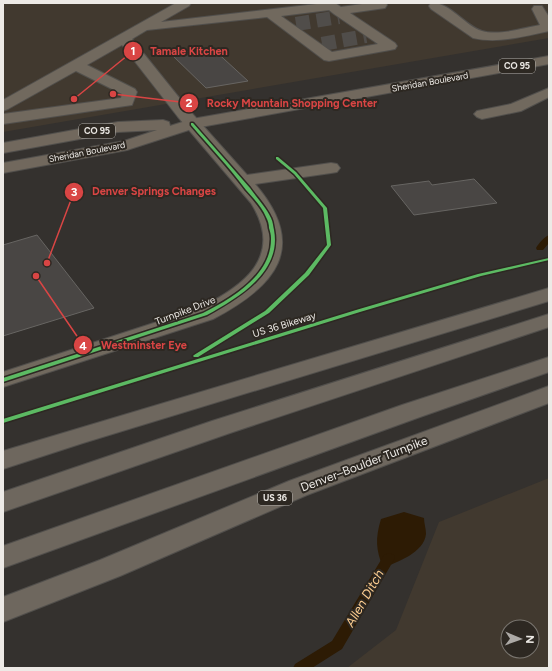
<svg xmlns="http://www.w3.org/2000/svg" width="552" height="671" font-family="Figtree,sans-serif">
	<rect width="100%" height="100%" fill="#34312e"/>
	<!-- built -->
	<path fill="#41392f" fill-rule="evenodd" d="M3,3H549V38L3,132Z
		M549,478V668H347L396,630L439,522ZM508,627H532V651H508Z"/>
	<!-- water -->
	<path fill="#2d1b04" d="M404,512L424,518C424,523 426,529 426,534C424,553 397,562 383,568C376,549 375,539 381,519Z"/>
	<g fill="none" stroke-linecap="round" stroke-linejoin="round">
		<!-- stream -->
		<path fill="#2d1b04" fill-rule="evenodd" d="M549,235V243L543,250H537L536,248C539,243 544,237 549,235Z
			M389,553L394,555L395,558L342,649L312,668H293L295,664L332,641L384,555Z"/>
	</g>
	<!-- building -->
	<path fill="#494644" stroke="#676562" d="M212,48L248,81L206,88L171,54Z
		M474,179L497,203L414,215L391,186L429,181L432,185Z
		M37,235L94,308L3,336V245Z"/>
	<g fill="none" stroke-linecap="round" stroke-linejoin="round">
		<!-- minor-tunnel -->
		<path stroke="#504d4a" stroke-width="14" stroke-dasharray="14 7" stroke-linecap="butt" d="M296,24L339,17
			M322,44L366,36"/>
		<defs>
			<path id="minor" d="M176,3H191L189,6L161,22L325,3H335L341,7L369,3H386L387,5L385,8L350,13L395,43L397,46L395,49L390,50L329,61L324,60L267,17L147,30L132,39L189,110L247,175L331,163L337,164L340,168L337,172L331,173L255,184C309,247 276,286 213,319L3,387V372L197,309C243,287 285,257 251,203L178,117L122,45L87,65L135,89L137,92L132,105L3,124V114L121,98L122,94L76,71L8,109L3,111V100ZM329,10L334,14L378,44L332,52L281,16Z
				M431,3C449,1 465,26 482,31C498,36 524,28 540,25L532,9L534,6H542L549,17V31C525,36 498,44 473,38L431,9L429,6Z
				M549,88V97L521,111L482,119L477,117L474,114L477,111L511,104Z"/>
			<path id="major" d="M549,56V64L195,128L127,150L3,173V163L124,141L157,130L118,132L3,153V143L118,122L163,120L169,122L170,126L192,119Z"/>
			<path id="highway" d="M549,288V301L83,443L3,469V451Z
				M549,314V327L230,433L3,512V492L212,421Z
				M549,357V372L420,417L3,568V546L402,405Z
				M549,386V403L307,495L120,576L3,622V597L100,560L289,481Z"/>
		</defs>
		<!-- minor casing -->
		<use href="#minor" stroke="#514f4c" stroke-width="2"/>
		<!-- major casing -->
		<use href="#major" stroke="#514f4c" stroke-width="2"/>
		<!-- highway casing -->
		<use href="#highway" stroke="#514f4c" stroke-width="2"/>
		<!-- minor -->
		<use href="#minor" fill="#71695e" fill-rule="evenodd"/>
		<!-- major -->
		<use href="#major" fill="#71685d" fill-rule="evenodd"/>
		<!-- highway -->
		<use href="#highway" fill="#6e675e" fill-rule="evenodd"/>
		<defs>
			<path id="cycleway" d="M191,123H193C212,145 231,166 250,188C257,198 266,207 271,218C273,222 273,226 274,230C282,272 238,298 207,315L3,382V378L203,313C232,298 272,275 271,238C271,235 270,231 269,228C269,224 268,221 266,217C262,207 253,198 246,190C229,167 209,146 191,125Z
				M276,157H278L296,172L327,208L331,245L309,275L269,313L198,357H194L193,356L194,355L265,311L305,273L327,245L323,208L294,174L276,159Z
				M549,258V260L481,276L360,312L3,423V419L356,310L478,274Z"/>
		</defs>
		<!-- cycleway casing -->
		<use href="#cycleway" stroke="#2d2822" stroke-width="3"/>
		<!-- cycleway -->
		<use href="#cycleway" fill="#5cba63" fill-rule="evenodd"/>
	</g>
	<g text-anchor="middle" stroke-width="4" stroke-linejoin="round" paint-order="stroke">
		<!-- shield labels -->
		<g fill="#2d2822" stroke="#b3b0ab" stroke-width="1">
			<rect x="499" y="59" width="36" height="14" rx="3"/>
			<rect x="79" y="124" width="36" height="14" rx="3"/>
			<rect x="258" y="491" width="34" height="14" rx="3"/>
		</g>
		<g font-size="9" font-weight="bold" fill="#edeae6">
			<text x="517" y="69">CO 95</text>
			<text x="97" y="134">CO 95</text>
			<text x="275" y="501">US 36</text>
		</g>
		<!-- far-street labels -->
		<g font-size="9" fill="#edeae6" stroke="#2d2822">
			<text transform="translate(430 82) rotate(-10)" y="3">Sheridan Boulevard</text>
			<text transform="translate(87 152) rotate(-11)" y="3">Sheridan Boulevard</text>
		</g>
		<!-- street labels -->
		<g font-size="10" fill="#edeae6" stroke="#2d2822">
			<text transform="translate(185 310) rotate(-21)" y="4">Turnpike Drive</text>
			<text transform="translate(284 324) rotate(-17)" y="4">US 36 Bikeway</text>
		</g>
		<!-- near-street labels -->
		<g font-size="12" fill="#edeae6" stroke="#2d2822">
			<text transform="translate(364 464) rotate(-21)" y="4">Denver–Boulder Turnpike</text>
		</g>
		<!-- near-water labels -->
		<g font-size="13" font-style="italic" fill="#fccd90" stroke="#2d2822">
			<text transform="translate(364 598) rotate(-60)" y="5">Allen Ditch</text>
		</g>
	</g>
	<!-- callouts -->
	<path fill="none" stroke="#d94544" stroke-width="1.5" d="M74 99L133 51M113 94L189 103M47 263L74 192M36 276L83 345"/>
	<g fill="#d94544" stroke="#2d2822" stroke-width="1.5">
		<circle cx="74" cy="99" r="4"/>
		<circle cx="113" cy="94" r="4"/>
		<circle cx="47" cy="263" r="4"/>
		<circle cx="36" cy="276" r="4"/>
		<circle cx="133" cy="51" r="10"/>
		<circle cx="189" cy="103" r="10"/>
		<circle cx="74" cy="192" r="10"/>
		<circle cx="83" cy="345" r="10"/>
	</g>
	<g font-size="12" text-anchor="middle" font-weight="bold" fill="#fff">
		<text x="133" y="55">1</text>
		<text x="189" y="107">2</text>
		<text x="74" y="196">3</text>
		<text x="83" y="350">4</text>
	</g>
	<g font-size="11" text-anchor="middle" font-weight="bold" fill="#d94544" stroke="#2d2822" stroke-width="4" stroke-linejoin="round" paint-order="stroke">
		<text x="189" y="55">Tamale Kitchen</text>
		<text x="292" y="107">Rocky Mountain Shopping Center</text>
		<text x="154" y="195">Denver Springs Changes</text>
		<text x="144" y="349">Westminster Eye</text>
	</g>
	<!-- border -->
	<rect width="552" height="671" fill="none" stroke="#edeae6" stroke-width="8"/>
	<!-- north arrow -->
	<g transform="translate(520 639) rotate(92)"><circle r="19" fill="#2d2822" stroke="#7a7670"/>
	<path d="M0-3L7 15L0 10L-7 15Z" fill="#aca9a6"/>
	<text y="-6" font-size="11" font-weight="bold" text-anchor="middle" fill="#edeae6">N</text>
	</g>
</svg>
